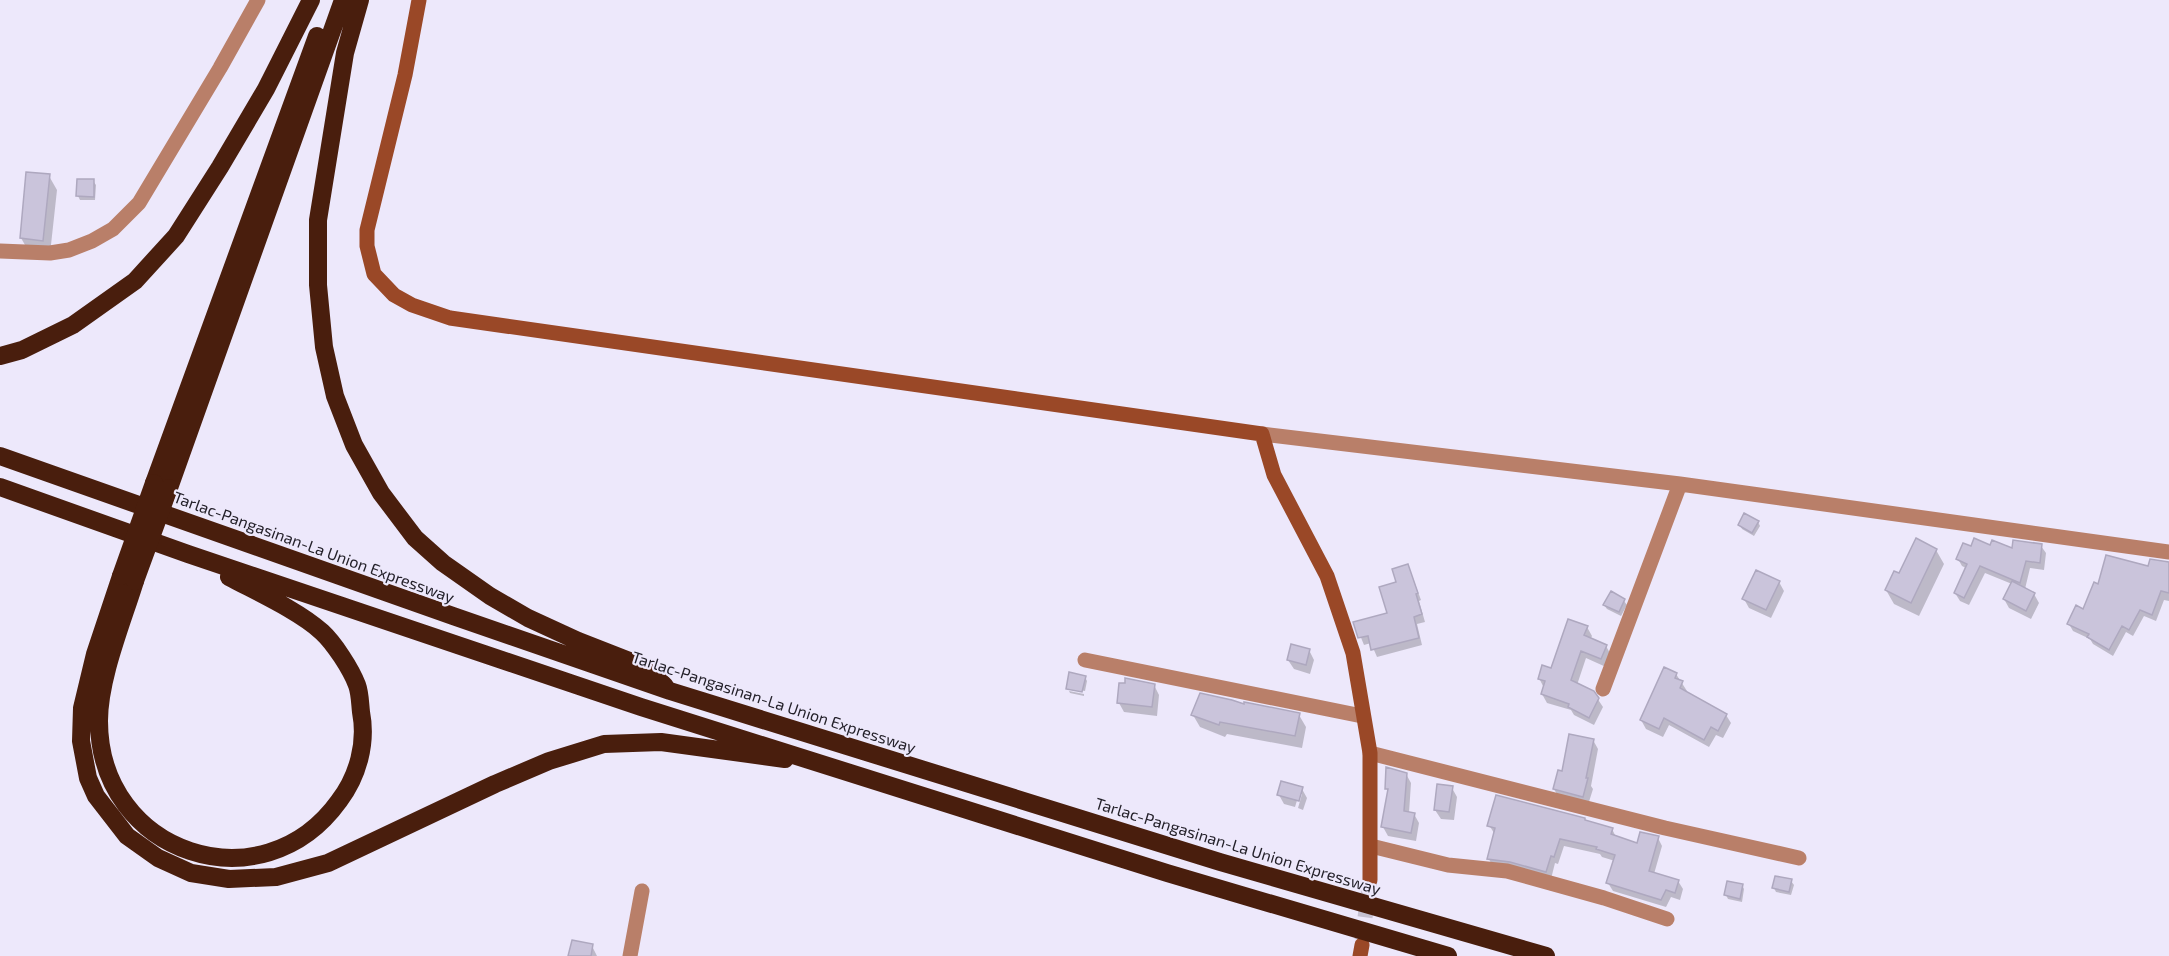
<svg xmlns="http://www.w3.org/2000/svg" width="2169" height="956" font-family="'Exo 2',sans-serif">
	<rect width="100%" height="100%" fill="#ede8fb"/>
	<!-- shadow -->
	<path fill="#0003" d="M49,176L57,190L50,254L29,252L21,238Z
		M93,181L96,185L95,200H80L78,196Z
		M1758,522L1760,526L1754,536L1742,529L1740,525Z
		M2041,546L2046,553L2044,570L2030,568L2025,589L2034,594L2039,603L2031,619L2009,608L2004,599L2012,584L1985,573L1969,605L1960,601L1955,593L1966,568L1962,566L1958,559L1972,548L1991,547L2013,550Z
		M1936,550L1944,564L1919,616L1894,604L1886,590L1900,575Z
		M2169,564V601L2164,600L2156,621L2144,616L2133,636L2126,632L2113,656L2093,644L2090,639L2073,631L2069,624L2084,611L2099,585L2149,568Z
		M1411,573L1421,600L1419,601L1425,622L1417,624L1422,645L1377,657L1371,643L1364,645L1355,623L1388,614L1398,583Z
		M1779,582L1784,591L1771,618L1749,608L1744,599Z
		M1611,593L1624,601L1627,605L1621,616L1607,609L1604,605Z
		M1587,627L1592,636L1590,640L1606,646L1611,655L1606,667L1586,658L1577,685L1597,698L1603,707L1594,725L1574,715L1571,710L1547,703L1542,694L1544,688L1539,678L1552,670Z
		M1309,650L1314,660L1310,674L1294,669L1288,660Z
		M1070,674L1085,677L1087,681L1085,691L1068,688V690L1067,689Z
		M1676,674L1687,691L1686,693L1726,715L1731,723L1723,738L1716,735L1709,747L1669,725L1663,737L1646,729L1641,720Z
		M1154,685L1159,695L1157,716L1124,712L1119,703Z
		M1069,691L1084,694V696L1070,693Z
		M1245,706L1299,715L1306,727L1302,748L1227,734L1225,737L1200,727L1193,715Z
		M1593,740L1598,749L1591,786L1593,789L1588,805L1559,798L1554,789L1563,772Z
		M1406,774L1411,783L1409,813L1414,814L1419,823L1416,841L1388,836L1383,827L1389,793L1386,788Z
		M1452,788L1457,797L1454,820L1441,819L1435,810Z
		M1302,789L1307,798L1303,810L1298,808L1302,794H1299L1295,807L1284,804L1279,795Z
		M1586,822L1612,829L1616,837L1638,845L1658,838L1662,846L1654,874L1678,881L1683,889L1680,900L1671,897L1666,907L1613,891L1608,883L1615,861L1602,857L1600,854L1564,846L1558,864L1555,863L1551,879L1493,867L1489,859L1494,833L1489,825Z
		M1791,881L1794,885L1791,895L1776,892L1774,888Z
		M1742,885L1744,889L1742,902L1728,899L1726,895Z
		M592,946L597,956H570Z"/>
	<!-- building -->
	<path fill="#cac4db" stroke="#aea8bf" stroke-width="1.5" d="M26,172L50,174L43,241L20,238Z
		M77,179H94V197L76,196Z
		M1744,513L1759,521L1752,533L1738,525Z
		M1916,538L1937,549L1911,603L1885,590L1894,571L1899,573Z
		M1974,538L1990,545L1992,540L2012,548L2013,540L2042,544L2040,563L2026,561L2020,583L1980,566L1964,598L1954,593L1967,564L1956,559L1963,543L1971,546Z
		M2106,555L2148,566L2150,559L2169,562V593L2161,591L2152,615L2140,610L2129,630L2122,626L2109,650L2087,637L2089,634L2067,624L2076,605L2083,609L2094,582L2098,584Z
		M1408,564L1418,593L1416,594L1422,614L1414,617L1419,638L1371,650L1368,636L1358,638L1353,622L1387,613L1379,587L1396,582L1392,569Z
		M1756,570L1780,581L1766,610L1742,599Z
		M2012,581L2035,593L2026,611L2003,599Z
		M1611,591L1625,599L1619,612L1603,605Z
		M1568,619L1588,626L1584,635L1607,645L1601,659L1581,651L1571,680L1594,691L1599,698L1589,718L1568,707L1569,704L1541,694L1545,681L1538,679L1542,665L1551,668Z
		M1291,644L1310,649L1306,665L1287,660Z
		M1664,667L1677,673L1675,678L1683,681L1680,688L1727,714L1718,731L1711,727L1704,740L1664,718L1659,729L1640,720Z
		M1069,672L1086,676L1082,692L1066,689Z
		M1125,678L1155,684L1152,707L1117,703L1119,683H1125Z
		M1200,693L1232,700L1244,704V702L1300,713L1295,736L1220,722L1219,725L1191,715Z
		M1569,734L1594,739L1586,778H1588L1583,797L1553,789L1558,770L1562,771Z
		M1386,767L1407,773L1404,811L1415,813L1411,833L1381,827L1388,789H1385Z
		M1281,781L1303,787L1299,801L1277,795Z
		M1437,784L1453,786L1449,812L1434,810Z
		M1496,795L1585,818V820L1613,828L1611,834L1637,843L1640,832L1659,836L1649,871L1679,880L1675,893L1666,890L1661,900L1606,883L1615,855L1596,849L1597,847L1560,839L1554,857L1551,856L1546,872L1510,862L1487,859L1495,828L1487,826Z
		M1775,876L1792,879L1789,892L1772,888Z
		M1727,881L1743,884L1740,899L1724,895Z
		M572,940L593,944L591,956H568Z"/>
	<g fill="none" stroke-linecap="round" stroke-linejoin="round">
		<!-- secondary-tunnel -->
		<path stroke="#c5c0d1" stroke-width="15" stroke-dasharray="15 8" stroke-linecap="butt" d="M1362,940L1370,880"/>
		<!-- street -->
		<path stroke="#b97f69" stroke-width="15" d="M0,251L50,253L69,250L92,241L113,229L139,203L220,68L258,0
			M1262,434L1680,484L2169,552
			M1085,660L1362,716
			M1603,689L1680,484
			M1370,753L1665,828L1799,858
			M1371,846L1448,865L1507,871L1604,898L1667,919
			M630,956L642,891"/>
		<!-- secondary -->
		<path stroke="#9a4827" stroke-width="15" d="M419,0L405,75L367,230V246L374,274L394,295L412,305L450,318L1262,434L1274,475L1327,576L1353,653L1370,753V880
			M1360,956L1362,945"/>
		<!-- highway -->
		<path stroke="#491e0d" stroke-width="18" d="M360,0L345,53L318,220V285L324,347L335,396L354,445L381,493L415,538L443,563L490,596L528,618L578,641L647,668L665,686
			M0,356L22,350L73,325L135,281L176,236L220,167L266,89L311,0
			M0,456L453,616L670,691L1220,862L1546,956
			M154,483L317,36
			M0,487L188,554L641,707L1167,873L1448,956
			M169,488L343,0
			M121,576L95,654L82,708L81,741L88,778L96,796L127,836L158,858L191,873L229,879L276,877L328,863L495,784L549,761L604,744L661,742L785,759
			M135,581C122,623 99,678 99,721C99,854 262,908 339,801C358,776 367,743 361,712C360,703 360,693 357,685C351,669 334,643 322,632C299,611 257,592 229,577"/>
		<!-- highway-bridge -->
		<path stroke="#491e0d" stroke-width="18" d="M121,576L154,483
			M135,581L169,488"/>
	</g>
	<g text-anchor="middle" stroke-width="4.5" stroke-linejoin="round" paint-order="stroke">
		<!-- street labels -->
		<g font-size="16" fill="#24212a" stroke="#ede8fb">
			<text transform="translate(314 547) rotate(20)" y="6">Tarlac-Pangasinan-La Union Expressway</text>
			<text transform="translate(774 702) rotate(18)" y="6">Tarlac-Pangasinan-La Union Expressway</text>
			<text transform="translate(1238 846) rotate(17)" y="6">Tarlac-Pangasinan-La Union Expressway</text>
		</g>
	</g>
</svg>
